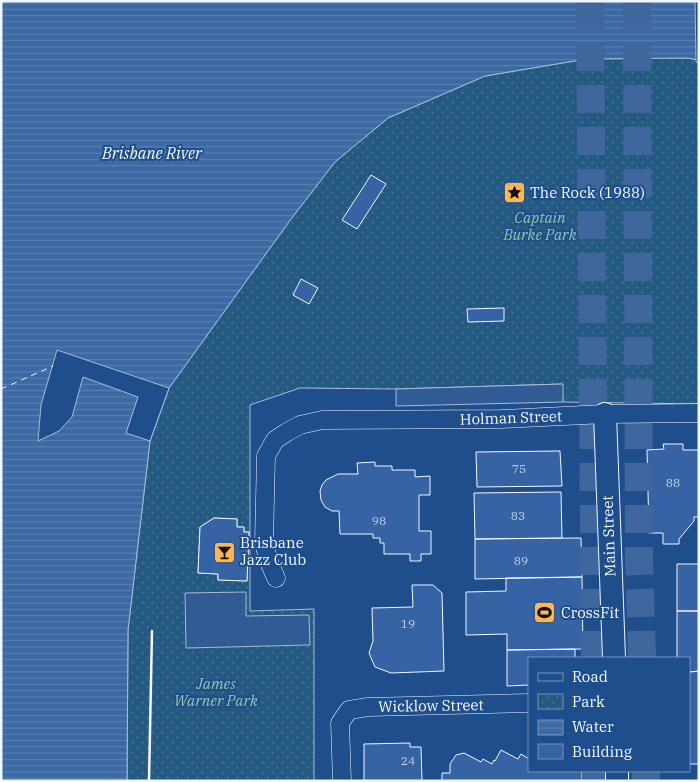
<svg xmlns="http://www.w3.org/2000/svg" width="700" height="782" font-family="'IBM Plex Serif',serif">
	<defs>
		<pattern id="park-dots" width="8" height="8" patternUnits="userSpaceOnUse" patternTransform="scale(1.25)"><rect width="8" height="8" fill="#245a82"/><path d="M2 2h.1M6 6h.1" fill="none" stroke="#447295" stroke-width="1.8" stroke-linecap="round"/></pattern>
		<pattern id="water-rules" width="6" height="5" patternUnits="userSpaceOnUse" patternTransform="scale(1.25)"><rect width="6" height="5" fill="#3b69a3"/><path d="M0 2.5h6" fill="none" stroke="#587fb1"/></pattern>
	</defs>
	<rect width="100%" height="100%" fill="#1f4e8c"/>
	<!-- park -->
	<path fill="url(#park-dots)" stroke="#a8bbd7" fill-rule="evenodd" d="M687,58L699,60V404L563,402L562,384L396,389L300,388L250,405V611L314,609V781H127L128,630L150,441L169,388L291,219L335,162L388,118L485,76L586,59ZM214,518L237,519V527H244V532H249L247,581L218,580V574L198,573L200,527Z"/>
	<!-- parking -->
	<path fill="#305b95" stroke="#a8bbd7" d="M563,384V402L396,406V389Z
		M246,592V616L309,615L310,645L186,648L185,593Z"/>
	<!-- water -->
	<path fill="url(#water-rules)" stroke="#a8bbd7" d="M1,1H699V60L687,58L586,59L485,76L388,118L335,162L291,219L169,388L150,441L128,630L127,781H1Z"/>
	<!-- pier -->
	<path fill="#1f4e8c" stroke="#a8bbd7" d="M695,1H699V63L696,62Z
		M57,350L169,388L150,441L126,433L138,397L83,377L72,417L59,431L38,441L41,405Z"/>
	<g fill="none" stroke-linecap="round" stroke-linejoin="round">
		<!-- ferry -->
		<path stroke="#f2f6ff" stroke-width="1" stroke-dasharray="6 5" stroke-linecap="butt" d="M1,389L53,366"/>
	</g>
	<!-- building -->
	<path fill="#3563a3" stroke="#f2f6ff" d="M371,175L386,184L357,229L342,220Z
		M301,279L318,288L309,304L293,295Z
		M504,308V321L468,322L467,309Z
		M663,444H683V450H699V517H694V521L679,539V544H663V533H649L647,450L664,449Z
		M560,451L562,486L477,487L476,452Z
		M375,462V466H392V470H415V477L430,476V495H419V531H431V554H421V561H410V554H384V543H380V538H373V534H340L339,511H332L325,507L321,500L320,491L322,485L326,480L338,474H358L357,463Z
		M561,492L562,538L475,539L474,493Z
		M214,518L237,519V527H244V532H249L247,581L218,580V574L198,573L200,527Z
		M581,538L582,577L475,579V539Z
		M677,564H699V611H677Z
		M582,577L583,649L507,650V634L466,635V592L506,591V578Z
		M412,585H433L442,593L444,671L391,673L375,667L369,653L373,641L372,608L413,607Z
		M677,611H699V671L689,672V658H677Z
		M575,649V658H529V685L507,686V650Z
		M699,671V764H689V672Z
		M410,743V747H421L422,781H364V744Z
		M501,750L518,759L521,754L529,759V771H582V781H442V773H450V764L456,755L464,753L481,762L483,759L492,764L494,760L495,761Z"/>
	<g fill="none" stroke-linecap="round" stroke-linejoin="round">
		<!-- motorway-tunnel -->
		<path stroke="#3f679d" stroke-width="28" stroke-dasharray="28 14" stroke-linecap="butt" d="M590,1L595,658
			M637,1L639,555L642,658
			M596,771V781
			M646,771V781"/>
		<defs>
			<path id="minor" d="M276,578L269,562L264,543L266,456L275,440L287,432L300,425L322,420L501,419L605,414L699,413
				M342,781L340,723L349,710L368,707L529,703"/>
			<path id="tertiary" d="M605,414L614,658
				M617,771V781"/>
		</defs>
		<!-- minor casing -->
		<use href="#minor" stroke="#f2f6ff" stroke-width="19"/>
		<!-- tertiary casing -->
		<use href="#tertiary" stroke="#f2f6ff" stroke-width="24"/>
		<!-- minor -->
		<use href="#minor" stroke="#1f4e8c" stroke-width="18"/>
		<!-- tertiary -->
		<use href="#tertiary" stroke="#1f4e8c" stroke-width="22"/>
		<!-- wall -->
		<path stroke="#f2f6ff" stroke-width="2.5" d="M149,781L152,631"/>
	</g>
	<!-- icons -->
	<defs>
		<symbol id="sight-square" viewBox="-11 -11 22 22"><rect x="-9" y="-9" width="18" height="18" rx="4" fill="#ffb74d" stroke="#1f4e8c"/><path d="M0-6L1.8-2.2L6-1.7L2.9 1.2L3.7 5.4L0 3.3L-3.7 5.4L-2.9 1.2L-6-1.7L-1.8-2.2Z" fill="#111"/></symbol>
		<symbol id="bar-square" viewBox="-11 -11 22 22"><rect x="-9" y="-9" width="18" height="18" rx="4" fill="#ffb74d" stroke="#1f4e8c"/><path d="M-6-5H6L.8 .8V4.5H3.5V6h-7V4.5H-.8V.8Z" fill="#111"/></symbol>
		<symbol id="stadium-square" viewBox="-11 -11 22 22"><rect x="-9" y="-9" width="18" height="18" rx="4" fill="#ffb74d" stroke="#1f4e8c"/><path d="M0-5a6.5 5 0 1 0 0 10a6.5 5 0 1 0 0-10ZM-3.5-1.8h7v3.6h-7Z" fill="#111"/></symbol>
	</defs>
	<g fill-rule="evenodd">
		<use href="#sight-square" x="502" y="180" width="25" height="25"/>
		<use href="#bar-square" x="212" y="540" width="25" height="25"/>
		<use href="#stadium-square" x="532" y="600" width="25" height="25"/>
	</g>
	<g text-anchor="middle" stroke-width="4" stroke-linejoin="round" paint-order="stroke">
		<!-- number labels -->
		<g font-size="12" fill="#c3d1e8">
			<text x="519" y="473">75</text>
			<text x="673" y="487">88</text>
			<text x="518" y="520">83</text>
			<text x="379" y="525">98</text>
			<text x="521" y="565">89</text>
			<text x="408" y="628">19</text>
			<text x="408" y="765">24</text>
		</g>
		<!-- poi labels -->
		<g font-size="15" fill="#f2f6ff" stroke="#1f4e8c" text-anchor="start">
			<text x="530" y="198">The Rock (1988)</text>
			<text x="240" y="548">Brisbane<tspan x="240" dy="17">Jazz Club</tspan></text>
			<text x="561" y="618">CrossFit</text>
		</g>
		<!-- park labels -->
		<g font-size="15" font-style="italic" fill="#97c8a6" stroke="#1f4e8c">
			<text x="540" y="223">Captain<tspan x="540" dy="17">Burke Park</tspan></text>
			<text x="216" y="689">James<tspan x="216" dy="17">Warner Park</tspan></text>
		</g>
		<!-- street labels -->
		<g font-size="15" fill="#f2f6ff" stroke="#1f4e8c">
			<text transform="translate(511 418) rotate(-2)" y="5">Holman Street</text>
			<text transform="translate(609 536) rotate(-92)" y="5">Main Street</text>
			<text transform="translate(431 706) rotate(-1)" y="5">Wicklow Street</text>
		</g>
		<!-- water labels -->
		<g font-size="16" font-style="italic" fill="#f2f6ff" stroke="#1f4e8c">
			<text x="152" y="159">Brisbane River</text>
		</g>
	</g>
	<!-- border -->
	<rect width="700" height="782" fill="none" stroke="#f2f6ff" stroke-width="5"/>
	<!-- legend -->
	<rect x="528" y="657" width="162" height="115" fill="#1f4e8c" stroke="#7391ba"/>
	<rect x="538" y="673" width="25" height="8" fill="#1f4e8c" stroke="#7391ba"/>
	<text x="572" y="682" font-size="15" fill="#f2f6ff">Road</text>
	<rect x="538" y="694" width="25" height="15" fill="url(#park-dots)" stroke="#7391ba"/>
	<text x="572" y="707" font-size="15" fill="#f2f6ff">Park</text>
	<rect x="538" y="720" width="25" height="15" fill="url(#water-rules)" stroke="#7391ba"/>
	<text x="572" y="732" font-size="15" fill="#f2f6ff">Water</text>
	<rect x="538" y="744" width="25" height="15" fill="#3563a3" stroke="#7391ba"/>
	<text x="572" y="757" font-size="15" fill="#f2f6ff">Building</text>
</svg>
